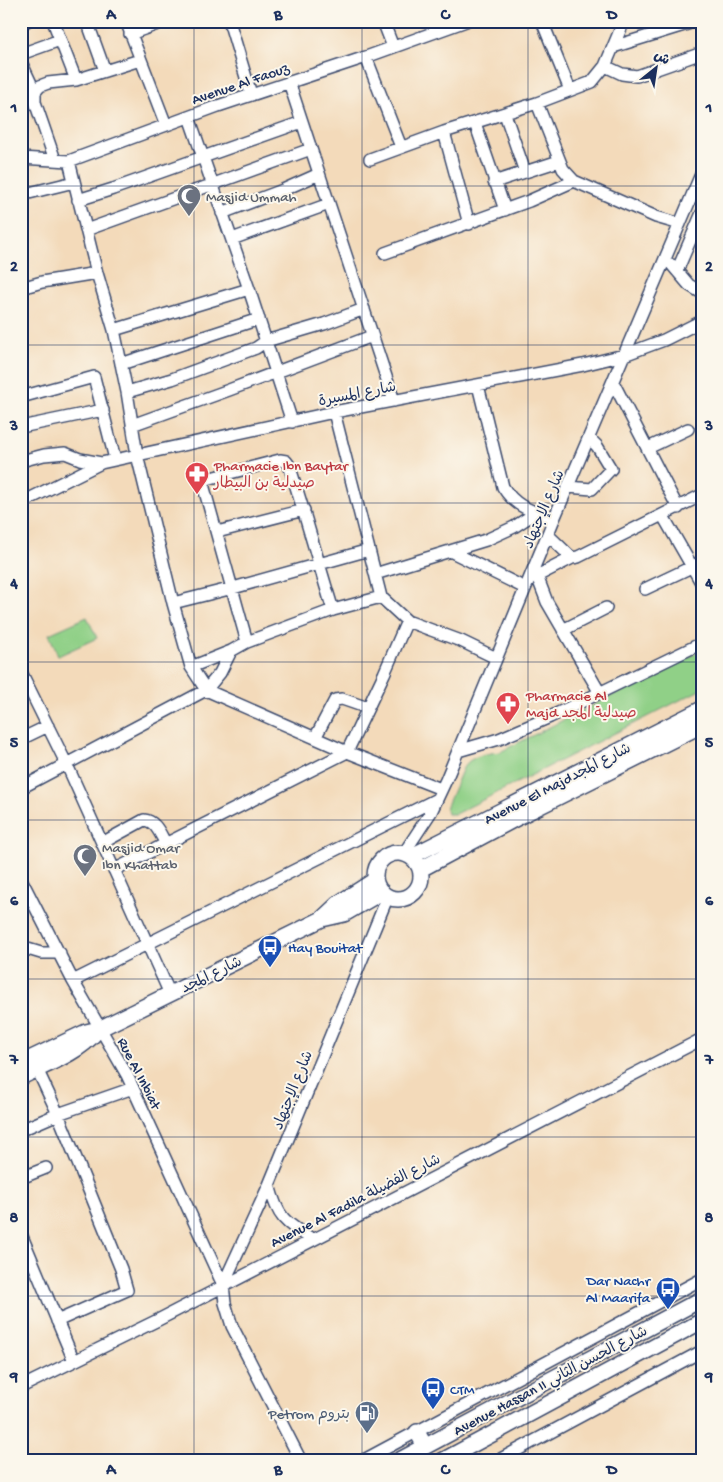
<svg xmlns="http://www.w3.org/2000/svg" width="723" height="1482" font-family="'Gochi Hand','Playpen Sans Arabic',sans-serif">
	<rect width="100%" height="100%" fill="#fbf7ec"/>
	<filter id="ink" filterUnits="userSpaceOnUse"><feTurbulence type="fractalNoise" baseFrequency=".02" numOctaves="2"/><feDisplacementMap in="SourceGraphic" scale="10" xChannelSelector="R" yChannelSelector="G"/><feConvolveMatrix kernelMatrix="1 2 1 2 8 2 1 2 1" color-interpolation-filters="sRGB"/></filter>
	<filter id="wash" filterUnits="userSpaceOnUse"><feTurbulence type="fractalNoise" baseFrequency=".0096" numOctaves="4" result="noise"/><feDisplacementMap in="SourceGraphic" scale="20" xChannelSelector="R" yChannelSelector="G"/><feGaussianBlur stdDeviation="1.12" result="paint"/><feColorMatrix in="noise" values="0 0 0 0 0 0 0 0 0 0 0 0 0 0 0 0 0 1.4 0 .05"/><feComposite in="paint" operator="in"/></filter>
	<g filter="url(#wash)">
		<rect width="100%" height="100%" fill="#f3daba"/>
		<!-- green -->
		<path fill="#90d087" stroke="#568072" d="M87,617L97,638L58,656L49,634Z
			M702,650V689L455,814H447L446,808L463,768C470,756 487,753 500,752Z"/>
	</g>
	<g filter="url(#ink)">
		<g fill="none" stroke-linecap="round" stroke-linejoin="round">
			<defs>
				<path id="minor" d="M53,21L76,80
					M87,21L105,71
					M126,21L166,125
					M229,21L251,94
					M383,21L393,47
					M542,21L570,90
					M21,23L27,21
					M130,34L166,21
					M613,47L697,21
					M21,54L60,40
					M366,57L401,147
					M21,62L35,92
					M605,66L622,74L637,76L702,53
					M289,82L394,401
					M537,103L563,169L574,181L656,217L680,224
					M505,114L525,172
					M189,117L249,289L292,422
					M475,123L505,210
					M444,132L469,224
					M21,158L69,161L218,106L366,57L466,21
					M370,159L444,132L537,103L592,82L605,66L624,21
					M55,160L35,102V92L40,86L48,83L76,80L140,60
					M69,161L97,273L114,330L127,392L137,455L173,603L191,667L206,690L347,752L441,789
					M494,182L559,161
					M21,195L74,182
					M78,200L113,189L302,122
					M222,213L283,190L319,174
					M86,230L311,149
					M232,239L329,204
					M385,253L529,201L574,181
					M672,265L689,285L702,293
					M677,271L702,213
					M21,288L42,282L97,273
					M114,330L249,289
					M121,364L259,319
					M613,382L678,508
					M478,385L503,487C516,508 532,511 554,519
					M127,392L172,379L256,348L266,341L324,324L364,309
					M21,397L94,377L115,459
					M334,412L381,597L407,621L461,641L496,658
					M132,425L229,390L372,336
					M21,427L103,410
					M648,448L688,429
					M21,461L44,455L65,453L80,459L101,463
					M568,487L592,489L611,469L597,446L589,438
					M21,503L101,463L334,412L583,365L624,355L664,340L702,321
					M663,516L702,584
					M217,532L304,510
					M548,535L572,558L578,557L702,495
					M450,551L525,588
					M375,574L486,540L514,527L537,512
					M531,575L537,576L572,558
					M537,576L547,602L600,693
					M645,589L702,562
					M173,603L233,588L369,550
					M563,630L606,608
					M247,642L204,488V482L207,479L280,460L286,461L289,465C305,513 318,562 333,610
					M191,667L231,651L247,642L333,610L381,597
					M21,672L67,765L170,994
					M315,738L335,700L342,699L368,708
					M21,739L48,726
					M458,751L499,739L550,717L702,643
					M21,788L206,690L220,673L231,651
					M102,843L144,820C156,821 160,834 166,844
					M404,853L431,812L446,780L554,519L702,172
					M114,870L347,752L384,674L407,621
					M21,879L73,981L127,1075L223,1285
					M21,947L41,953H60
					M73,981L437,799
					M37,1069L58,1114L121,1269L127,1290L57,1321
					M21,1130L58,1114L133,1088
					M21,1178L46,1168
					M269,1185C278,1218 284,1222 312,1239
					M21,1234L74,1361
					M21,1387L158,1320L702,1039
					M301,1461L232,1326L225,1303L223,1285L269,1185L388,896
					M362,1461L702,1279
					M497,1461L702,1351"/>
				<path id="major" d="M375 876a23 23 0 1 1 46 0a23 23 0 1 1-46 0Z
					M412,856L702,709
					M421,869L524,814L702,725
					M323,918L339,903L375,880
					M21,1063L86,1032L99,1029L322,919L344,914L382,892
					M21,1077C47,1064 77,1054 96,1032
					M417,1432L425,1446
					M398,1461L702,1299
					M442,1461L702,1321"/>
			</defs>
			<!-- minor casing -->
			<use href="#minor" stroke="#3b496c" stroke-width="14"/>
			<!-- major casing -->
			<use href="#major" stroke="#3b496c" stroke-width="18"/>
			<!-- minor -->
			<use href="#minor" stroke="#fff" stroke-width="11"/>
			<!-- major -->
			<use href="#major" stroke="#fff" stroke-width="15"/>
		</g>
	</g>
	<!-- grid -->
	<path fill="none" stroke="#1b2f5e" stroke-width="1" stroke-opacity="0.55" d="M194,21V1461M362,21V1461M528,21V1461M21,186H702M21,345H702M21,503H702M21,662H702M21,820H702M21,979H702M21,1137H702M21,1296H702"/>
	<!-- icons -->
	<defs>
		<symbol id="mosque-pin" viewBox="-11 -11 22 30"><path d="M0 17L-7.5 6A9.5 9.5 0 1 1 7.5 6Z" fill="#6b7280" stroke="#fbf7ec"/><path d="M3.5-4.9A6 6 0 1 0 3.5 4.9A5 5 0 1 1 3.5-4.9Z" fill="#fff"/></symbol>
		<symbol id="pharmacy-pin" viewBox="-11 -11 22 30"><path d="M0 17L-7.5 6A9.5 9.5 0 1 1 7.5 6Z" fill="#e0444e" stroke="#fbf7ec"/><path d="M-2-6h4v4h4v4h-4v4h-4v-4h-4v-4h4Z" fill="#fff"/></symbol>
		<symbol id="bus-pin" viewBox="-11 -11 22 30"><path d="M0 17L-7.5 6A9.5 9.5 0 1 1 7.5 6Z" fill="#1a4fb4" stroke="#fbf7ec"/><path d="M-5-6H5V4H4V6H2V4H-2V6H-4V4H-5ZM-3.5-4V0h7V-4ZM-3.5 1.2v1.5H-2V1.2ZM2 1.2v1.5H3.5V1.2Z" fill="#fff"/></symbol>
		<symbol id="fuel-pin" viewBox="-11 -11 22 30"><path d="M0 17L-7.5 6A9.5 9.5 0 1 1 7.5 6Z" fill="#5c6f8a" stroke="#fbf7ec"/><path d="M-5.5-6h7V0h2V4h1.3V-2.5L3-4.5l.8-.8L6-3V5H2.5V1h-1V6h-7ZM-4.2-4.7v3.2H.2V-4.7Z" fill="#fff"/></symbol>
	</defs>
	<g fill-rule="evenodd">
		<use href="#mosque-pin" x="175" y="182" width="28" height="38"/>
		<use href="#pharmacy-pin" x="183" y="460" width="28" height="38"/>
		<use href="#pharmacy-pin" x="494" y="690" width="28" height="38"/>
		<use href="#mosque-pin" x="71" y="842" width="28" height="38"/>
		<use href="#bus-pin" x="256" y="933" width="28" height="38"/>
		<use href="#bus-pin" x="654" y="1275" width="28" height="38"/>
		<use href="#bus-pin" x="419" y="1375" width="28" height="38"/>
		<use href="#fuel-pin" x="353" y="1399" width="28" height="38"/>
	</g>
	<g text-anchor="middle" stroke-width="4" stroke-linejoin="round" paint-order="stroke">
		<!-- street labels -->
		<g font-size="15" fill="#1b2f5e" stroke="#fbf7ec">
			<text transform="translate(240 83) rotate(-19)" y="5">Avenue Al Faouz</text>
			<text transform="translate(357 393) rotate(-11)" y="5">شارع المسيرة</text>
			<text transform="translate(543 509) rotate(-67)" y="5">شارع الإجتهاد</text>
			<text transform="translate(557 783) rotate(-27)" y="5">Avenue El Majdشارع المجد</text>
			<text transform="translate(211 974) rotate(-26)" y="5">شارع المجد</text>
			<text transform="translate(140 1073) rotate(63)" y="5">Rue Al Inbiat</text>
			<text transform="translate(292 1090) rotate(-68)" y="5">شارع الإجتهاد</text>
			<text transform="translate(355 1200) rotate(-27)" y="5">Avenue Al Fadila شارع الفضيلة</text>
			<text transform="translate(550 1380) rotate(-28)" y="5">Avenue Hassan II شارع الحسن الثاني</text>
		</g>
		<!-- worship labels -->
		<g font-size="15" fill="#5b616d" stroke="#fbf7ec" text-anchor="start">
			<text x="206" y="201">Masjid Ummah</text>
			<text x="102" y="852">Masjid Omar<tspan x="102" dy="17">Ibn Khattab</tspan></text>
		</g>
		<!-- health labels -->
		<g font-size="15" fill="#be3a42" stroke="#fbf7ec" text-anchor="start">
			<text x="214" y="470">Pharmacie Ibn Baytar<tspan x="214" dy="17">صيدلية بن البيطار</tspan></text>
			<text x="526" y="700">Pharmacie Al<tspan x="526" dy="17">Majd صيدلية المجد</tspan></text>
		</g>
		<!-- transit labels -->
		<g font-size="15" fill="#164399" stroke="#fbf7ec" text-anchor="start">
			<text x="288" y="952">Hay Bouitat</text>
			<text x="650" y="1285" text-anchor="end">Dar Nachr<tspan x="650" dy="17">Al Maarifa</tspan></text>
			<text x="450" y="1394">CTM</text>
		</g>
		<!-- service labels -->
		<g font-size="15" fill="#4e5e75" stroke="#fbf7ec" text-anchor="end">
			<text x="350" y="1418">Petrom بتروم</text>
		</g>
	</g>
	<!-- margin -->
	<rect width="723" height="1482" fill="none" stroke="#fbf7ec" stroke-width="55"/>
	<!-- north arrow -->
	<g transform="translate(656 68) rotate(30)" stroke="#fbf7ec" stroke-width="4" paint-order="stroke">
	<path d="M0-4L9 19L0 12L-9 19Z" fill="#1b2f5e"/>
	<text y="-8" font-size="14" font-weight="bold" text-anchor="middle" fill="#1b2f5e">ش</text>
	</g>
	<rect x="28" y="28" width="668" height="1426" fill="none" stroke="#1b2f5e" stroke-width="2"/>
	<g font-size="16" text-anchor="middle" font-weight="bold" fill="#1b2f5e">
		<text x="111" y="19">A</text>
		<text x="278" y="19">B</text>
		<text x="445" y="19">C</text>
		<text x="612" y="19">D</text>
		<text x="14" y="112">1</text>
		<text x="709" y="112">1</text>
		<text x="14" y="271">2</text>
		<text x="709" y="271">2</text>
		<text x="14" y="430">3</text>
		<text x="709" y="430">3</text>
		<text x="14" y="588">4</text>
		<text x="709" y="588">4</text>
		<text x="14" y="747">5</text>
		<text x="709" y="747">5</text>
		<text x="14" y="905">6</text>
		<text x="709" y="905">6</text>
		<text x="14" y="1064">7</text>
		<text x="709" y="1064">7</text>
		<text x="14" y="1222">8</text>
		<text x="709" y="1222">8</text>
		<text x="14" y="1381">9</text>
		<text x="709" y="1381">9</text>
		<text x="111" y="1474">A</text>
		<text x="278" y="1474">B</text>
		<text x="445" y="1474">C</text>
		<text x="612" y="1474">D</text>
	</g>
</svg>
